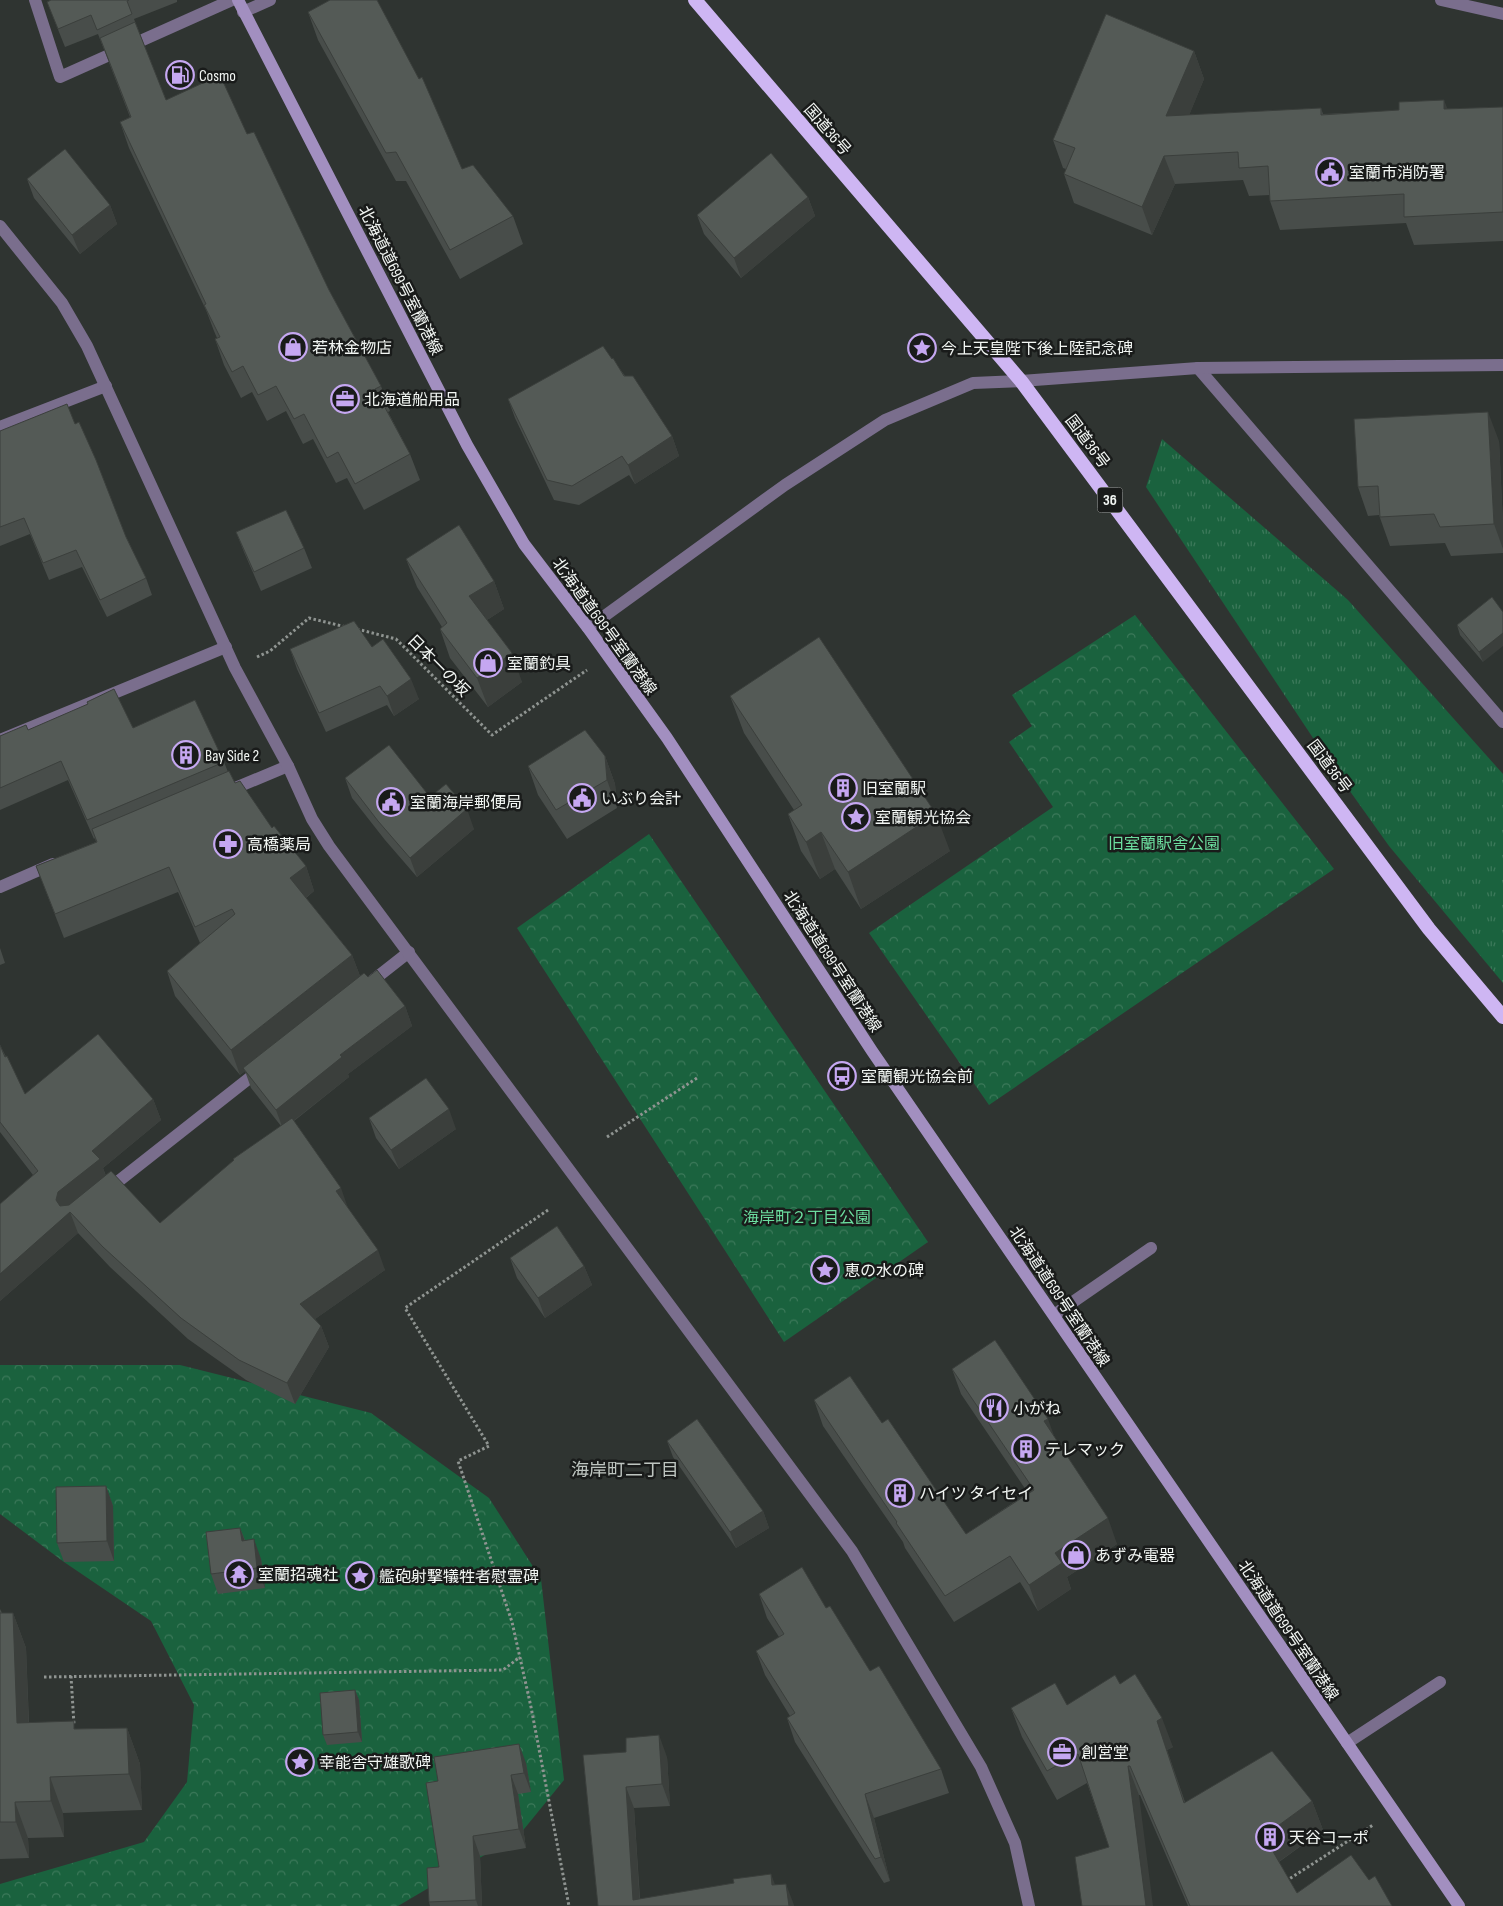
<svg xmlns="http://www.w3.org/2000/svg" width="1503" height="1906" font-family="'Sofia Sans Condensed','Noto Sans JP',sans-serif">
	<defs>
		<pattern id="grass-tufts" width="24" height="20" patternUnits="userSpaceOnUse" patternTransform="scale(1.25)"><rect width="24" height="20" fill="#1a623e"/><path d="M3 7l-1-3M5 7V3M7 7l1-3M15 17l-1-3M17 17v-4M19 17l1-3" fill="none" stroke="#3c795a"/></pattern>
		<pattern id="forest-crowns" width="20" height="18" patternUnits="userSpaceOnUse" patternTransform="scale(1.25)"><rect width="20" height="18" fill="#1a623e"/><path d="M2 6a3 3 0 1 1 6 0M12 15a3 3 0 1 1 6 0" fill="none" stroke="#3c795a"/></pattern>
	</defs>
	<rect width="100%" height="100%" fill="#2f3431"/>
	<!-- grass -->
	<path fill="url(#grass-tufts)" d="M1162,439L1348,600L1503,774V983L1389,846L1327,759L1146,487Z"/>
	<!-- forest -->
	<path fill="url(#forest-crowns)" d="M1135,615L1334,869L989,1105L869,933L1053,807L1009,742L1032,726L1012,695Z
		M649,834L928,1242L784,1342L517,928Z
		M0,1365H180L371,1413L489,1498L541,1579L564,1780L520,1834L398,1906H0V1884L144,1842L187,1782L194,1705L151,1621L64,1562L0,1514Z"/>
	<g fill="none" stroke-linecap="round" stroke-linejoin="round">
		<!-- path -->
		<path stroke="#8f9491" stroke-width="3" stroke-dasharray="2.5 2.5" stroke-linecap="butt" d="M357,629L396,639L492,735L587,670
			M257,657L270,651L309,618L346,627
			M607,1137L697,1078
			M548,1210L405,1308L489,1446L458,1461L512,1622L531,1707L569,1906
			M71,1676L74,1725
			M44,1677L503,1670L520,1657
			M1286,1881L1373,1825"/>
		<!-- service -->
		<path stroke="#7a6e8d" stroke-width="12" d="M1054,1315L1151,1248
			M1347,1743L1440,1682"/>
		<!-- minor -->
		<path stroke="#7a6e8d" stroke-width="12" d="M35,0L60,77L232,0
			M243,12L270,0
			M1198,368L1503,722
			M0,427L106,386
			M588,628L785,485L885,420L973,383L1021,381
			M0,740L226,647
			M228,791L288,766
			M0,887L53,864
			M367,985L409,952
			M106,1191L261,1069"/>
		<!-- tertiary -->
		<path stroke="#7a6e8d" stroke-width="12" d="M1441,0L1503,14
			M0,226L62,303L87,346L235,668L288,766L312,819L329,846L852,1551L981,1767L1015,1843L1029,1906
			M1021,381L1198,368L1503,365"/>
		<!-- secondary -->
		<path stroke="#a28fc0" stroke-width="12" d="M238,0L467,445L524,544L588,628L667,738L872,1051L1459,1906"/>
		<!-- trunk -->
		<path stroke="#ceb6f3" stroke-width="14" d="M695,0L1021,381L1429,929L1503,1017"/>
	</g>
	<!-- wall -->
	<path fill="#484d4a" d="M51,0H177V2L134,19L166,100L247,134L329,290L381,386L390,411L388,412L410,454L420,480L364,510L347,478L336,483L313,439L303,444L286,411L267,421L252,392L241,398L224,365L215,339L217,338L214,331L206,310L129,148L120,122L130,117L98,34L65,47L47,2Z
		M308,12L462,169L513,216L523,244L460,279L406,181H396L318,40Z
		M1194,51L1204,79L1189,115L1321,108L1323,114L1503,107V241L1414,245L1406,223L1280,230L1270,201V195L1249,196L1243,180L1175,184L1152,235L1074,203L1064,174L1066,169L1063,168L1053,140Z
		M27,179L110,205L117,224L80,254L34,198Z
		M808,197L815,216L741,278L704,234L697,215Z
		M612,359L672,436L679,456L635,484L629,475L579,505L554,500L515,418L508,399Z
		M75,424L126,537L146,578L152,595L107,617L82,567L49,580L30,534L0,546V431Z
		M1499,441L1503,524V553L1451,556L1445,543L1390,546L1379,515L1368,516L1358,487Z
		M236,532L304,548L312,568L261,591L244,552Z
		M406,559L494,581L504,609L487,620L522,682L488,707L450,658L440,629L442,627L417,587Z
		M1492,597L1483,662L1460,635L1457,625Z
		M372,647L419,699L394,716L387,705L326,732L297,669L290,649Z
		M730,696L950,851L861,909L835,869L820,879L801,851L788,814L794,810L744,733Z
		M133,728L224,762L228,772L235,783L272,828L306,866L314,891L306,898L352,955L360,976L368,977L405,1006L412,1026L348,1074L349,1077L294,1121L348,1208L385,1270L315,1319L321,1326L329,1347L295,1404L246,1380L188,1339L110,1267L78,1233L0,1301V1204L33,1175L0,1132V1045L25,1094L153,1099L161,1120L103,1168L106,1176L160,1223L234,1161L233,1159L281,1126L251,1088L245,1071L240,1075L175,996L167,971L200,943L178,892L64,938L36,866L96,842L95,838L94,839L68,780L0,810V736L28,730Z
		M605,756L615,784L617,808L567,839L538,795L528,766Z
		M345,778L430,797L474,829L417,877L385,840L352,798Z
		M0,948L5,963L0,965Z
		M369,1118L456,1129L399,1169L376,1138Z
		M510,1258L584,1266L592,1285L545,1318L517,1278Z
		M952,1369L1055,1438L1117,1544L1067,1577L1071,1589L1038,1611L1020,1582L954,1622L905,1548L903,1542L823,1426L814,1400L966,1534L1028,1493L961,1394Z
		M667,1441L763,1511L769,1528L736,1548L673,1457Z
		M106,1486L113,1506L114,1561L64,1562L57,1543Z
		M240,1528L245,1540L261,1559L265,1588L218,1594L211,1574Z
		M759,1594L826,1608L870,1671L941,1769L949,1793L874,1818L890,1881L884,1883L795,1742L787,1718L790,1716L765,1675L756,1651L779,1637L767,1618Z
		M0,1609L2,1613H13L26,1648L29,1722L77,1729L127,1728L140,1764L142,1810L63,1813L64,1837L28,1838L29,1858L0,1859Z
		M1120,1684L1173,1747L1167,1750L1185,1802L1312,1801L1323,1830L1279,1862L1297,1893L1369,1880L1392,1906H1188L1140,1795H1139L1109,1847L1087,1783L1057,1800L1022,1737L1011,1708L1067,1705Z
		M355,1690L359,1700L362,1742L327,1745L323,1735Z
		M583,1755L667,1757L670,1806L634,1808L640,1899L775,1885L598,1906Z
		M526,1763L531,1792L518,1794L526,1848L480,1856L482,1906H430L429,1902L439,1867L438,1781Z"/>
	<!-- shaded-wall -->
	<path fill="#3b3f3c" d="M1194,51L1204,79L1177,145L1166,116Z
		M1444,100L1455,128L1444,109Z
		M1164,156L1175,184L1152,235L1142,207Z
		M808,197L815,216L741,278L734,258Z
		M110,205L117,224L80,254L72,235Z
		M1488,412L1499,441L1503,524V549L1494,524Z
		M672,436L679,456L635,484L628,465Z
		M494,581L504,609L479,625L469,596Z
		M1503,633V646L1483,662L1479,652Z
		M512,653L522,682L488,707L477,678Z
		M411,679L419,699L394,716L387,696Z
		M605,756L615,784L617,808L607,780Z
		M467,809L474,829L417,877L410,858Z
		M936,814L950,851L861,909L848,872Z
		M821,832L835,869L820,879L806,842Z
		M306,866L314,891L299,903L290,878Z
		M352,955L361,979L243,1068L245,1071L240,1075L231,1050Z
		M405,1006L412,1026L348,1074L349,1077L283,1129L276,1110L340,1055Z
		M153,1099L161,1120L103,1168L107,1180L70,1212L78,1233L0,1301V1274L56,1200L58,1192L92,1151Z
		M449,1109L456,1129L399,1169L391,1150Z
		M341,1188L348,1208L336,1191Z
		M378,1250L385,1270L308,1324L300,1304Z
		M584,1266L592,1285L545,1318L538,1298Z
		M321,1326L329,1347L295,1404L287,1383Z
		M1048,1419L1057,1444L1044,1421Z
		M106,1486L113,1506L114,1561L107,1541Z
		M763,1511L769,1528L736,1548L730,1532Z
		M1108,1518L1117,1544L1067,1577L1071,1589L1038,1611L1029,1585L1055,1553Z
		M240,1528L247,1547L242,1541Z
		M254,1539L261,1559L265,1588L257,1568Z
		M13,1613L26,1648L30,1759L17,1723Z
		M355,1690L359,1700L362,1742L358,1732Z
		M1162,1718L1173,1747L1167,1750L1194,1832L1157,1721Z
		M127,1728L140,1764L142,1810L129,1774Z
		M659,1735L667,1757L670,1806L662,1784Z
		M519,1744L526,1763L531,1792L524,1773Z
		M1128,1766L1139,1795L1153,1906H1146Z
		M511,1775L518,1794L526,1848L519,1829Z
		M50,1777L63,1813L64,1837L51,1801Z
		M626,1787L634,1808L640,1906L633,1900Z
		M865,1794L874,1818L890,1881L881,1857Z
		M1312,1801L1323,1830L1274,1865L1264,1836Z
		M15,1802L28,1838L29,1858L16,1822Z
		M473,1836L480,1856L482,1906H478L476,1900Z
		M771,1874L779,1895L772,1885Z
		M786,1884L794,1905V1906H789Z"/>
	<!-- building -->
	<path fill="#545a56" stroke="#3b3f3c" d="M51,0H129L127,1L132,14L97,30L91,15L58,29L47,2Z
		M330,0H377L419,79L422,77L462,169L473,165L513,216L450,250L396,152L386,153L308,12Z
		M1106,14L1194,51L1166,116L1321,108V115L1399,110V102L1444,100V109L1503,107V212L1404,217V194L1270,201L1268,166L1239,168L1238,152L1164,156L1142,207L1064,174L1075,148L1053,140Z
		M135,22L166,100L220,75L247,134L254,132L329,290L381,386L375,389L410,454L355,484L338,452L327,458L304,414L294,419L276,386L258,395L243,366L232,372L215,339L220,337L204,305L206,304L120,122L131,117L100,38Z
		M65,149L110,205L72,235L27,179Z
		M771,153L808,197L734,258L697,215Z
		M603,346L612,359L613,358L624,376H633L672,436L628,465L622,456L572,486L547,480L508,399Z
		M67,404L75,424L79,422L96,460L126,537L146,578L100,600L76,550L43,563L24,518L0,527V431Z
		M1488,412L1494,524L1440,527L1434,514L1380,517L1378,486L1358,487L1354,419Z
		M286,510L304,548L254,572L236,532Z
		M459,525L494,581L469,596L512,653L477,678L440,629L447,623L406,559Z
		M1492,597L1503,612V633L1479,652L1457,625Z
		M354,621L372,647L383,639L411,679L387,696L380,686L319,713L290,649Z
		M819,637L936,814L848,872L821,832L806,842L788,814L802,805L730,696Z
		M114,689L133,728L195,700L224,762L87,820L61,761L0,788V736L26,725L28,730L88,704L87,702Z
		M585,730L605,756L607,780L556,810L528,766Z
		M389,745L430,797L446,784L467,809L410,858L378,821L345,778Z
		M229,771L235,783L240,781L272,828L274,826L306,866L290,878L352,955L231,1050L167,971L235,914L232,909L195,927L169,867L55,914L36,866L97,842L92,829Z
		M377,970L405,1006L340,1055L342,1057L276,1110L243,1068L364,973L368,977Z
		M98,1034L153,1099L92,1151L100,1159L58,1192L56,1200L60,1206L69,1205L111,1171L160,1223L234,1160L233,1159L292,1118L341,1188L336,1191L378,1250L300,1304L321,1326L287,1383L239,1360L181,1318L103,1247L70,1212L0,1274V1204L38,1171L0,1122V1045L5,1057L7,1056L25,1094Z
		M426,1078L449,1109L391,1150L369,1118Z
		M557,1226L584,1266L538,1298L510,1258Z
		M995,1340L1048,1419L1044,1421L1108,1518L1055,1553L1062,1563L1029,1585L1010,1556L945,1596L896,1523L897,1522L814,1400L850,1376L882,1423L888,1419L966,1534L1034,1490L952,1369Z
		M697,1419L763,1511L730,1532L667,1441Z
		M106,1486L107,1541L57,1543L56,1487Z
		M240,1528L242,1541L254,1539L257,1568L211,1574L206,1532Z
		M802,1567L826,1608L830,1606L870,1671L879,1666L941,1769L865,1794L881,1857L875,1859L787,1718L795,1713L756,1651L784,1634L759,1594Z
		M0,1613H13L17,1723L74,1721V1729L127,1728L129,1774L50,1777L51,1801L15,1802L16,1822H0Z
		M1135,1674L1162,1718L1157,1721L1184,1803L1272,1751L1312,1801L1264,1836L1297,1893L1351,1855L1369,1880L1375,1876L1392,1906H1190L1130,1766H1128L1146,1906H1082L1075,1857L1109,1847L1078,1754L1047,1771L1011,1708L1055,1683L1067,1705L1115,1675L1120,1684Z
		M355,1690L358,1732L323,1735L320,1693Z
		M659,1735L662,1784L626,1787L633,1900L734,1883L733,1879L771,1874L772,1885L786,1884L789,1906H598L583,1755L626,1752V1738Z
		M519,1744L524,1773L511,1775L519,1829L473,1836L476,1900L429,1902L427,1868L439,1867L426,1783L438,1781L434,1757Z"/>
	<!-- icons -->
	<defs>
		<symbol id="fuel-ring" viewBox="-11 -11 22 22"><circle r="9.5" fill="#191b1a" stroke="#c5a7f1" stroke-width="1.5"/><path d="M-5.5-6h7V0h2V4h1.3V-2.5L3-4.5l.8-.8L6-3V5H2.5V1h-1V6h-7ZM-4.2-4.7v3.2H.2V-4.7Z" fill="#c5a7f1"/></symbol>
		<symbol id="civic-ring" viewBox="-11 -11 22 22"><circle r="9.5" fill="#191b1a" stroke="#c5a7f1" stroke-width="1.5"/><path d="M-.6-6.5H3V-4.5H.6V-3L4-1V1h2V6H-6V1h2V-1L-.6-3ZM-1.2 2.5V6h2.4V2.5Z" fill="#c5a7f1"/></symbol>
		<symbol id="shop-ring" viewBox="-11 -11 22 22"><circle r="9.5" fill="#191b1a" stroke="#c5a7f1" stroke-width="1.5"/><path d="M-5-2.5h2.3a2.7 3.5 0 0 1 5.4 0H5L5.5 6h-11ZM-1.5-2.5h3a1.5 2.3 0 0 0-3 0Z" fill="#c5a7f1"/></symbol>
		<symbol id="sight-ring" viewBox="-11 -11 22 22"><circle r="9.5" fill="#191b1a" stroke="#c5a7f1" stroke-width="1.5"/><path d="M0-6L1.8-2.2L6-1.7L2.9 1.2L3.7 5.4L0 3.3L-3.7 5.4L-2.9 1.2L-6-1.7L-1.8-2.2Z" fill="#c5a7f1"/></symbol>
		<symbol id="office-ring" viewBox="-11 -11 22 22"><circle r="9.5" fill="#191b1a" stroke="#c5a7f1" stroke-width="1.5"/><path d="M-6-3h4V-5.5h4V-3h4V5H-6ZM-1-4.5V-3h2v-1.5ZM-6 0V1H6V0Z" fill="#c5a7f1"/></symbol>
		<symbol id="building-ring" viewBox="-11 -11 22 22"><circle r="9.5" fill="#191b1a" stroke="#c5a7f1" stroke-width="1.5"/><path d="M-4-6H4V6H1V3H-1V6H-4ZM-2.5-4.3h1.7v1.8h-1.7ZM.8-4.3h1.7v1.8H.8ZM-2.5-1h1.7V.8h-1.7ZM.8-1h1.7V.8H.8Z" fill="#c5a7f1"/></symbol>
		<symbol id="pharmacy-ring" viewBox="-11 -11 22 22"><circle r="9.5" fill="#191b1a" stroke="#c5a7f1" stroke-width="1.5"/><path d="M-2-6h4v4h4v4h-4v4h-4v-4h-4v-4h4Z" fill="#c5a7f1"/></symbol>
		<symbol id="bus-ring" viewBox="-11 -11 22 22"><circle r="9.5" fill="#191b1a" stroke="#c5a7f1" stroke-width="1.5"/><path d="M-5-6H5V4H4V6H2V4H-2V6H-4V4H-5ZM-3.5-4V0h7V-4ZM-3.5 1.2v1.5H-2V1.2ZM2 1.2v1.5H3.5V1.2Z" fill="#c5a7f1"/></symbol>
		<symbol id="restaurant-ring" viewBox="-11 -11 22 22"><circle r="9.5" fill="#191b1a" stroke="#c5a7f1" stroke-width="1.5"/><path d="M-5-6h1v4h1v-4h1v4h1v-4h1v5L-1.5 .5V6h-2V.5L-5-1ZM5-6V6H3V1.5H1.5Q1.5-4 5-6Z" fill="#c5a7f1"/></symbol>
		<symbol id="temple-ring" viewBox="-11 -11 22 22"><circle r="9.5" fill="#191b1a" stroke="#c5a7f1" stroke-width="1.5"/><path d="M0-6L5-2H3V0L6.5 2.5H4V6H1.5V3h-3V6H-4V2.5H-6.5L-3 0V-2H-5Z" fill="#c5a7f1"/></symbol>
	</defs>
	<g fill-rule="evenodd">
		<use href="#fuel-ring" x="164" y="59" width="32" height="32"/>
		<use href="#civic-ring" x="1314" y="156" width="32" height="32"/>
		<use href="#shop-ring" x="277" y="331" width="32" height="32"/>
		<use href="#sight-ring" x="906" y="332" width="32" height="32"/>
		<use href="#office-ring" x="329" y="383" width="32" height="32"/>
		<use href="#shop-ring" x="472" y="647" width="32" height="32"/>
		<use href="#building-ring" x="170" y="739" width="32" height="32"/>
		<use href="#building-ring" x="827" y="772" width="32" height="32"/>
		<use href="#civic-ring" x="566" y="782" width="32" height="32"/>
		<use href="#civic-ring" x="375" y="786" width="32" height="32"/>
		<use href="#sight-ring" x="840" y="801" width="32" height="32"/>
		<use href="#pharmacy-ring" x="212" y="828" width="32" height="32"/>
		<use href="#bus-ring" x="826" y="1060" width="32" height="32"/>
		<use href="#sight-ring" x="809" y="1254" width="32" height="32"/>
		<use href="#restaurant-ring" x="978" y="1392" width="32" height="32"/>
		<use href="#building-ring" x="1010" y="1433" width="32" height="32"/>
		<use href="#building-ring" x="884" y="1477" width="32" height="32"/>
		<use href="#shop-ring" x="1060" y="1539" width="32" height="32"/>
		<use href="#temple-ring" x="223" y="1558" width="32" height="32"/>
		<use href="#sight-ring" x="344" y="1560" width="32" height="32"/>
		<use href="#office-ring" x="1046" y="1736" width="32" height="32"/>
		<use href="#sight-ring" x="284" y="1746" width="32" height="32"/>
		<use href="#building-ring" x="1254" y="1821" width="32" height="32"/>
	</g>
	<g text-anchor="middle" stroke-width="5" stroke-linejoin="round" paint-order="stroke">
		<!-- shield labels -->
		<rect fill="#191b1a" stroke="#b1b4b2" stroke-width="1" x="1097.5" y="487.5" width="25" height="25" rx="4"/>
		<g font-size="15" font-weight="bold" fill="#f2f6f3">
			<text x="1110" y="505">36</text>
		</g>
		<!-- poi labels -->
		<g font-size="16" fill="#f2f6f3" stroke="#191b1a" text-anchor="start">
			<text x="199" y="81">Cosmo</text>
			<text x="1349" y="178">室蘭市消防署</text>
			<text x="312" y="353">若林金物店</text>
			<text x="941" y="354">今上天皇陛下後上陸記念碑</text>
			<text x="364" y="405">北海道船用品</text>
			<text x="507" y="669">室蘭釣具</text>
			<text x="205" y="761">Bay Side 2</text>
			<text x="862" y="794">旧室蘭駅</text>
			<text x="601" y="804">いぶり会計</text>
			<text x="410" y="808">室蘭海岸郵便局</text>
			<text x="875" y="823">室蘭観光協会</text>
			<text x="247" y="850">高橋薬局</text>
			<text x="861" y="1082">室蘭観光協会前</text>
			<text x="844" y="1276">恵の水の碑</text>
			<text x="1013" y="1414">小がね</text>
			<text x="1045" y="1455">テレマック</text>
			<text x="919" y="1499">ハイツ タイセイ</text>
			<text x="1095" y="1561">あずみ電器</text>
			<text x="258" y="1580">室蘭招魂社</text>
			<text x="379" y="1582">艦砲射撃犠牲者慰霊碑</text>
			<text x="1081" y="1758">創営堂</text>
			<text x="319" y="1768">幸能舎守雄歌碑</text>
			<text x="1289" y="1843">天谷コーポ</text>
		</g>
		<!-- street labels -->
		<g font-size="16" fill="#f2f6f3" stroke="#191b1a">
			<text transform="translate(828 129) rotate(49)" y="6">国道36号</text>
			<text transform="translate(401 280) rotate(63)" y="6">北海道道699号室蘭港線</text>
			<text transform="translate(1088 441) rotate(53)" y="6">国道36号</text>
			<text transform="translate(605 626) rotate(54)" y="6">北海道道699号室蘭港線</text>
			<text transform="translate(439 665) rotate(45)" y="6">日本一の坂</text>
			<text transform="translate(1330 766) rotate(53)" y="6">国道36号</text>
			<text transform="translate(833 961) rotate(57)" y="6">北海道道699号室蘭港線</text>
			<text transform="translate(1060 1296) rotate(56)" y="6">北海道道699号室蘭港線</text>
			<text transform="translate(1289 1630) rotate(56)" y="6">北海道道699号室蘭港線</text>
		</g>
		<!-- park labels -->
		<g font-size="16" fill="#6cde9f" stroke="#191b1a">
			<text x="1164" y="849">旧室蘭駅舎公園</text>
			<text x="807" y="1223">海岸町２丁目公園</text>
		</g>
		<!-- neighbourhood labels -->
		<g font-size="18" fill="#bec5c0" stroke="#191b1a">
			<text x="625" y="1476">海岸町二丁目</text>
		</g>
	</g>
</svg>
